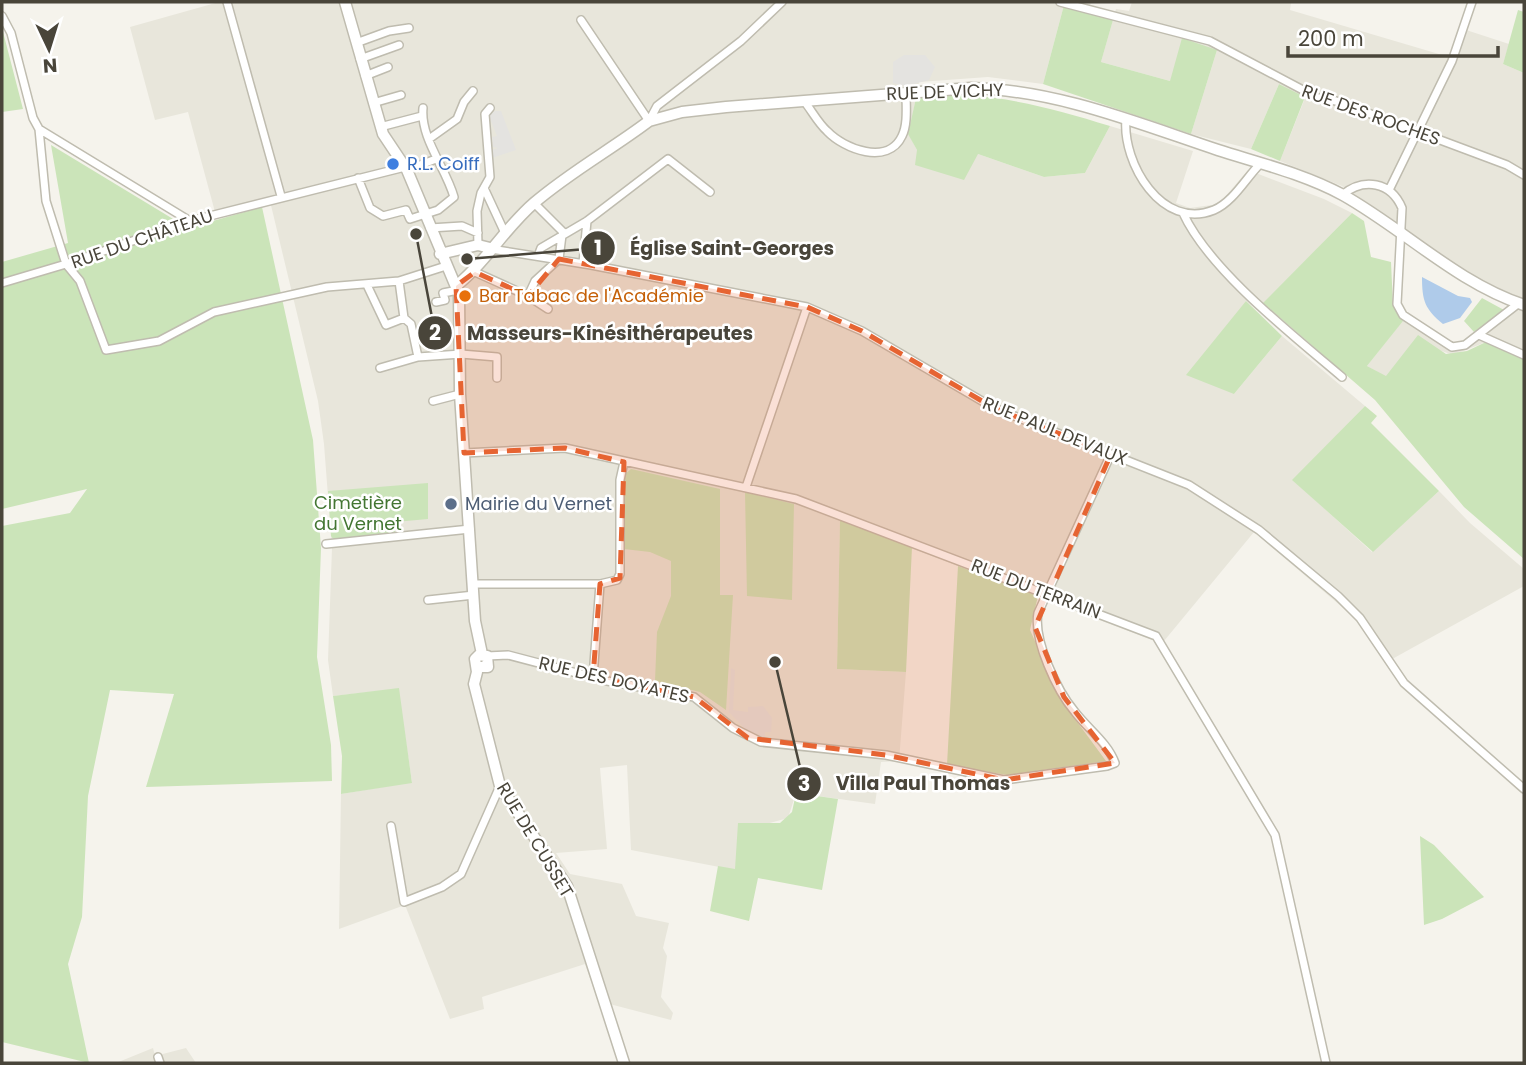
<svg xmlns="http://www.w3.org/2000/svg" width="1526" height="1065" font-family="Poppins,sans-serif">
	<rect width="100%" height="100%" fill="#f5f3ec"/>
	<!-- residential -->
	<path fill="#e8e6db" d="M219,2H1091L1088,12L1064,5L1043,84L988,77L919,82L909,134L917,150L978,154L1044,177L1085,173L1110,126L1193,151L1176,203L1190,208L1219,204L1248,170L1324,199L1352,213L1257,310L1246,301L1234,394L1282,336L1365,406L1293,480L1372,552L1439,491L1470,523L1524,569V586L1385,663L1370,636L1349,613L1254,532L1164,641L1152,640L840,521L837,669L906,672L899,761L881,762L875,804L796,793L788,818L766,824L735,870L631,850L627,765L600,768L607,849L556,853L570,874L622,884L636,916L669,923L663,948L667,956L661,997L673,1013L671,1020L598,1001L585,964L482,997L484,1009L450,1019L405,905L339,929L341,794L412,782L398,689L333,696L328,660L332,548L324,444L318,401L269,197L215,212L188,112L155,120L130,27Z
		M1132,2H1291L1290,10L1449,57L1460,28L1509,44L1503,64L1524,73V359L1486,342L1453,355L1439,350L1386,377L1367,366L1408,314L1439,337L1453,343L1464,340L1519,298L1468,273L1342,186L1280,161L1305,98L1279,84L1251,149L1191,134L1217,50L1170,81L1101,62L1116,9L1129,11Z
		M153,1048L155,1056L186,1048L196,1063H116Z"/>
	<!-- green -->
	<path fill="#cbe4b9" d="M1064,5L1113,20L1101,62L1170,81L1182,38L1217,50L1191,134L1043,84Z
		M1518,10L1524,12V73L1503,64Z
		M2,28L23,109L2,112Z
		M1279,84L1305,97L1280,161L1251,149Z
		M968,95C1018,99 1062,111 1110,126L1085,173L1044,177L978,154L964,180L915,165L917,150L908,134L916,98Z
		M51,145L188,228L262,207L313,440L321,548L317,657L331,745L332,781L146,787L174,694L110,690L88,796L82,917L68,964L89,1063L2,1042V526L70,513L87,489L2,509V262L68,243Z
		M1352,213L1364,221L1371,257L1391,262L1393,306L1403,321L1367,366L1386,376L1418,335L1446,354L1467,351L1486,342L1524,359V559L1464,507L1375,400L1263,303Z
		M1482,298L1504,310L1474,332L1464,321Z
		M1246,301L1282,336L1234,394L1186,375Z
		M1365,406L1377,416L1371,423L1439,491L1373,552L1292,480Z
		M631,469L720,489V595H733L726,710L700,692L655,681L657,632L671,596V561L650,552L624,549L623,476Z
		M428,483V519L395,522V535L334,540L331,536L328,491Z
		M745,492L794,504L792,600L747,596Z
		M840,520L912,547L906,672L837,669Z
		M958,566L1038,596L1030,630L1061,700L1106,761L1007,775L947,765Z
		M399,688L412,783L341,794L342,756L333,696Z
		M796,793L838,799L822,890L758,878L749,921L710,911L718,866L735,869L738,823H780L792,812Z
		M1420,836L1434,845L1484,897L1442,919L1424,925Z"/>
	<!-- parking -->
	<path fill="#e4e3e0" d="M904,55H925L935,67L929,80L906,86L893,83V62Z
		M495,111H501L516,150L492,158V150L498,148L493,147L492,137L497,136L489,116Z
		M731,668L735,670L733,710L748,712V707L763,706L772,718L771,732H765V738L748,732L729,712Z"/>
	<!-- water -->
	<path fill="#afcbea" d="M1422,277L1458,296L1470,298L1472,302L1460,318L1443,324C1425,309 1422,301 1422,277Z"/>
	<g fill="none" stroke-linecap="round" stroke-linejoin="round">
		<defs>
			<path id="minor" d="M227,2L281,196
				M1060,2L1210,41L1318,98L1336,101L1507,165L1524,175
				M2,16L11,33L33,118L39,129L190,221
				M581,20L649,121
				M356,43L389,31L409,28
				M360,59L399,45
				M365,76L388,67
				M804,101C812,111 818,123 827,131C844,149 888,166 902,136C908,124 906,106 906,93
				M373,103L401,95
				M1126,119C1122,163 1162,231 1214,210C1233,202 1246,178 1260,164
				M649,121L657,106L741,41L782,2
				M380,127L422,116
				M39,129L46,201L66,264L80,281L106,350L159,341L214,312L327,287L399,281L446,266
				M429,139L457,119L464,102L473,91
				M407,170L436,159
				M358,178L370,208L383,216L406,210L410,219L438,210L454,197C446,168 420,138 423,108
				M484,188L504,231
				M1390,188L1452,61L1472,2
				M1342,195C1364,177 1391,182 1402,208L1397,304L1403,315L1452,347L1465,345L1519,303
				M534,203L564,233
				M1183,213C1209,270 1294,336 1342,377
				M430,228L462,226L478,233
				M478,245L477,211L481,193L490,177L485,114L490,108
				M491,249L591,265L807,307L862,331L994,408L1189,485L1259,530L1338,596L1360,618L1404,683L1524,789
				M538,256L541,248L587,221L668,159L710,192
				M583,263L587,221
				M475,272L528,296L548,309
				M399,281L404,318L411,324L418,357L461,354L497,357V378
				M2,283L66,264L190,221L405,167
				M367,285L386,325L404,318
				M528,296L535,281L559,259L562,235
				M436,302L445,300L443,293L458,290
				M1479,335L1524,355
				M380,368L418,357
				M433,401L460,394
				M464,453L565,448L796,499L1156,636L1275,835L1326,1063
				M746,487L807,307
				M326,544L470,529
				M474,584H600L617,580L620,574V480L624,462
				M428,600L474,595
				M487,656L508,655L607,681L694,697L733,728L761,742L886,755L1004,780L1107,766L1115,763C1108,743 1088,729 1075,712C1057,691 1033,640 1038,613L1111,454
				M593,677L600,584
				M391,826L404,902L442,887L461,874L500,786
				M158,1057L160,1063"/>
			<path id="tertiary" d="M345,2L383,134L407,170L459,294L460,394L475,621L482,654
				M440,254L478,245L490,248
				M456,286C486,262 505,228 534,203C570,172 612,149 649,121L682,112L726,107L971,88C1057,90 1137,123 1218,150C1259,163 1304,174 1343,195C1405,230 1456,282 1524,305
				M477,667H488L487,656L479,655L475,659L477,672L474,684L500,786L567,886L624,1063"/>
		</defs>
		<!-- minor casing -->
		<use href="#minor" stroke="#bfbcaf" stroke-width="10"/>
		<!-- tertiary casing -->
		<use href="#tertiary" stroke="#bfbcaf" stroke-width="13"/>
		<!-- minor -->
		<use href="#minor" stroke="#fff" stroke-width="7"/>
		<!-- tertiary -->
		<use href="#tertiary" stroke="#fff" stroke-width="10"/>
	</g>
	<!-- marked area -->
	<path fill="#e66432" fill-opacity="0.2" stroke="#e66432" stroke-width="5" stroke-dasharray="14 9" stroke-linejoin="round" d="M559,259L807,307L862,331L994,408L1111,454L1035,627L1064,697L1115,763L1004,780L886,755L748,738L694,697L593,677L600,584L620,578L624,462L565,448L464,453L456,286L475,272L528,296Z"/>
	<!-- markers -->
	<circle fill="#3f7fe0" stroke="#fff" stroke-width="2.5" cx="393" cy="164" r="7"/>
	<circle fill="#e8710a" stroke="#fff" stroke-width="2.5" cx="465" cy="296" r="7"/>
	<circle fill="#5c6f8a" stroke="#fff" stroke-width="2.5" cx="451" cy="504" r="7"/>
	<g text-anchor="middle" stroke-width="5" stroke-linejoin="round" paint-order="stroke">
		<!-- street labels -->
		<g font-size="18" fill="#49453a" stroke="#fff">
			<text transform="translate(945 92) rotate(-2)" y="6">RUE DE VICHY</text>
			<text transform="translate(1371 115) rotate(20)" y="6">RUE DES ROCHES</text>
			<text transform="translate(142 239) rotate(-19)" y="6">RUE DU CHÂTEAU</text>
			<text transform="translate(1055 431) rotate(22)" y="6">RUE PAUL DEVAUX</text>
			<text transform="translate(1036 589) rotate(21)" y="6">RUE DU TERRAIN</text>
			<text transform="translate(614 680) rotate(13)" y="6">RUE DES DOYATES</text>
			<text transform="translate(535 840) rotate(59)" y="6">RUE DE CUSSET</text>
		</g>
		<!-- shop labels -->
		<g font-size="18" fill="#366cbe" stroke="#fff" text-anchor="start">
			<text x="407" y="170">R.L. Coiff</text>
		</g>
		<!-- food labels -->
		<g font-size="18" fill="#c56008" stroke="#fff" text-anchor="start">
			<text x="479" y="302">Bar Tabac de l'Académie</text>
		</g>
		<!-- park labels -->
		<g font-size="18" fill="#437632" stroke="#fff">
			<text x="358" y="509">Cimetière<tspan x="358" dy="21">du Vernet</tspan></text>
		</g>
		<!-- service labels -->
		<g font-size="18" fill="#4e5e75" stroke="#fff" text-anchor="start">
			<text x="465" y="510">Mairie du Vernet</text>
		</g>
	</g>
	<!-- callouts -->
	<path fill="none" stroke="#49453a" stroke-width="2.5" d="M467 259L598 248M416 234L435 333M775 662L804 784"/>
	<g fill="#49453a" stroke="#fff" stroke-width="2.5">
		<circle cx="467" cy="259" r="7"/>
		<circle cx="416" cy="234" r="7"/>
		<circle cx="775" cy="662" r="7"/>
		<circle cx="598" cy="248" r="18"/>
		<circle cx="435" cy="333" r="18"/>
		<circle cx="804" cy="784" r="18"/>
	</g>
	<g font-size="21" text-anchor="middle" font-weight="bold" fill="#fff">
		<text x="598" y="255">1</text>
		<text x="435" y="340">2</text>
		<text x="804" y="791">3</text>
	</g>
	<g font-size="19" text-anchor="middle" font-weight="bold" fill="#49453a" stroke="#fff" stroke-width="5" stroke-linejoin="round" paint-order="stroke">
		<text x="732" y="255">Église Saint-Georges</text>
		<text x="610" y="340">Masseurs-Kinésithérapeutes</text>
		<text x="923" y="790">Villa Paul Thomas</text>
	</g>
	<!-- border -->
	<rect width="1526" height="1065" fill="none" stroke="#49453a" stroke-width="7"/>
	<!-- north arrow -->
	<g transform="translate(49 49) rotate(176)" stroke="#ffffff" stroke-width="5" paint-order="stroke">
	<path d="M0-5L12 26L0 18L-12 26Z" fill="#49453a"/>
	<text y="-10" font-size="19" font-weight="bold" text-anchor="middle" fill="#49453a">N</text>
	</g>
	<!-- scale -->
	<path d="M1288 46v10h210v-10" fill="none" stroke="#49453a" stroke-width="3.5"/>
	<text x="1298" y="46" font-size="21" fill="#49453a" stroke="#ffffff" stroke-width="5" paint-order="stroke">200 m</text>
</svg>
